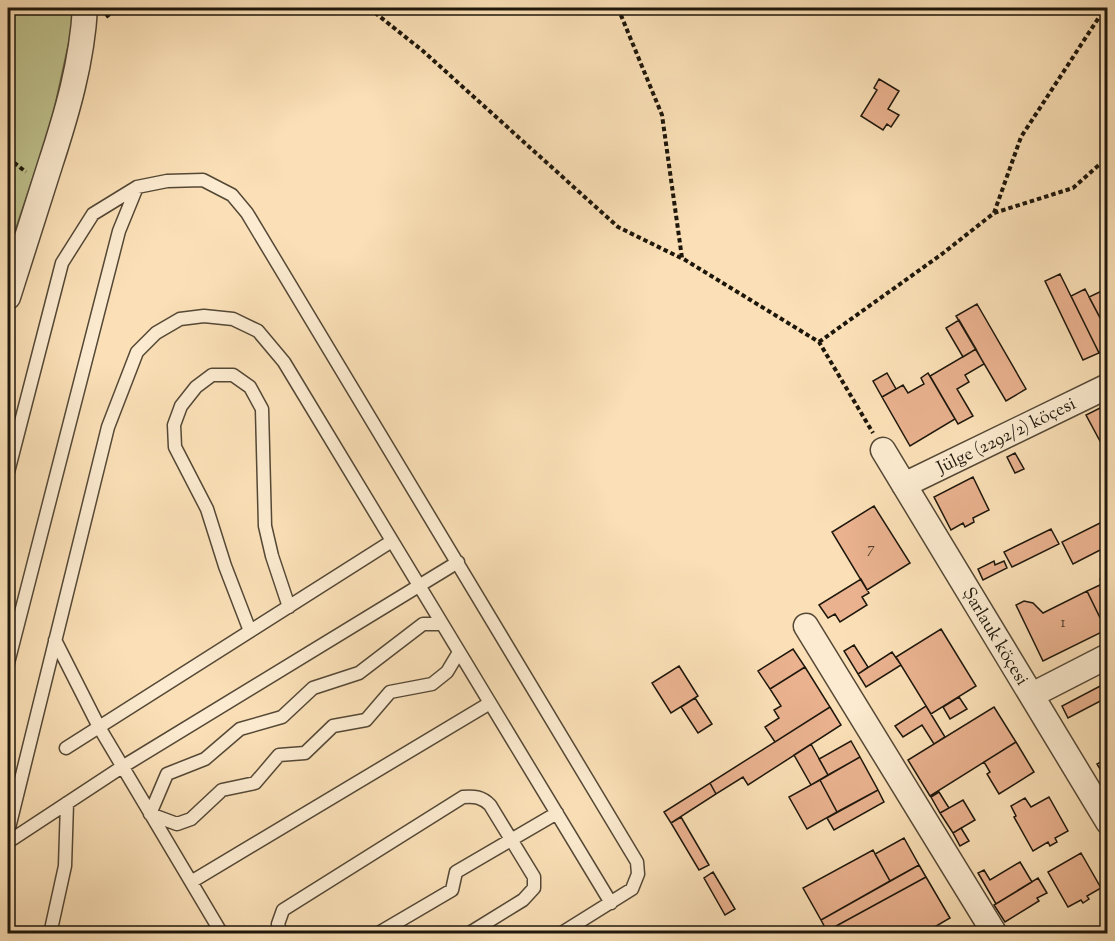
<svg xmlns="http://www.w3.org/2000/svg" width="1115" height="941" font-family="'Sorts Mill Goudy',serif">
	<rect width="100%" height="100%" fill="#fbe0b7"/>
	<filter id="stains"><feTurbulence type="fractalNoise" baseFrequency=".00333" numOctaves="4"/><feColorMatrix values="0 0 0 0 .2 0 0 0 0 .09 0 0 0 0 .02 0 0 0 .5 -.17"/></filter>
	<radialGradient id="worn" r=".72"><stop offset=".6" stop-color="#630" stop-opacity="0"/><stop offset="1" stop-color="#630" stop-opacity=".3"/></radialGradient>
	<!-- green -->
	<path fill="#bfc28e" stroke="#6e6c4c" stroke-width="1.5" d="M8,8H71L73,23L51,124L8,252Z"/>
	<!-- building -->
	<path fill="#eab28f" stroke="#1d160b" stroke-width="1.5" d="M879,79L899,91L888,109L899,115L891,127L887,124L883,130L861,116L877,90L874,88Z
		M1060,274L1099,353L1083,360L1045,281Z
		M1108,288V333L1089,297Z
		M1085,289L1108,333V348L1099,353L1071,296Z
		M977,304L1026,389L1006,401L956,316Z
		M959,320L976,349L963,357L946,328Z
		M976,349L984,364L965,375L969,382L957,389L973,416L958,424L930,376Z
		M887,373L896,389L882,397L873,381Z
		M928,373L955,419L910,446L882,397L903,385L908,393L924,384L921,378Z
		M1108,404V456L1086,415Z
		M1015,453L1024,469L1015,473L1007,457Z
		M973,477L989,510L973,518L974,522L965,527L963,523L951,530L934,497Z
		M874,506L910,563L867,590L832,532Z
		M1108,519V546L1073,564L1062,542Z
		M1051,529L1059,544L1012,567L1004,552Z
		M994,561L995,565L1004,561L1007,568L983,580L978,569Z
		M1108,575V630H1106L1087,591L1102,584L1100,579Z
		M861,579L869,593L862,597L867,605L840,622L835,614L828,618L819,605Z
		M1087,591L1106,630L1043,661L1016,605L1024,601L1033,603L1043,613Z
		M941,629L976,686L931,714L896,657Z
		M854,645L868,667L858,674L844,651Z
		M793,649L805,667L770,689L758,671Z
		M892,652L901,665L866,687L858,674Z
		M679,666L698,696L671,713L652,683Z
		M805,667L830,707L775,742L765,727L779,718L774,710L781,706L770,689Z
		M1106,683L1108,697L1068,718L1062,706Z
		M959,697L967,709L950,719L943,707Z
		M695,698L712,724L698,733L681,707Z
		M926,706L945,737L934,744L922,725L903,737L895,726Z
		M830,707L841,725L748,785L743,777L716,794L710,783Z
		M994,707L1016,742L930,796L908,760Z
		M851,741L860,757L828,775L819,759Z
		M1016,742L1034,772L999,794L987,774L990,772L984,762Z
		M811,744L828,775L811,785L794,755Z
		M860,757L878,790L837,812L820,780Z
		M1108,758V782L1097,764Z
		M820,780L837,812L807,829L789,797Z
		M710,783L716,794L671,823L664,812Z
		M878,790L884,802L834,830L827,818Z
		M939,792L949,808L940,813L931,797Z
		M1049,797L1068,831L1055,838L1057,842L1050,846L1048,842L1033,851L1014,817L1016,816L1011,806L1025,798L1031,807Z
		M963,800L975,820L953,833L940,813Z
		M681,817L709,865L699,870L671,823Z
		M961,828L969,841L960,846L953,833Z
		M904,838L919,865L890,881L875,854Z
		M873,850L890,881L821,920L803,888Z
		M1081,853L1101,888L1087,896L1089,899L1083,903L1081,900L1068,907L1048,872Z
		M1020,862L1032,882L996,904L978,873L984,870L990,880Z
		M919,865L926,877L827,931L821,920Z
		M713,872L735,909L725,915L704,878Z
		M926,877L950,918L931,929L934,934H828L827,931Z
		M1038,878L1047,893L1037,898L1039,901L1005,922L994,905Z"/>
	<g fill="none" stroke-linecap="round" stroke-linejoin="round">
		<defs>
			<path id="service" d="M8,472L62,263L93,214L137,187L167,181L203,180L232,195L247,213L637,862L638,874L632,889L560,934
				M442,624H423L359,673L313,688L282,717L240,729L205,759L167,774L150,814L177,824L191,819L222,790L255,783L279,755L305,753L333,726L366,720L390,692L432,684L447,672L459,652
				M250,631L225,566L207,509L175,447L174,425L181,406L196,387L212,375H233L250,387L262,409L265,526L272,556L289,607
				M55,640L99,727L222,934
				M8,663L119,231L137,187
				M66,748L392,541
				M8,832L108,427L137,352L156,333L180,319L204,316L233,319L258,331L284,362L611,903
				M8,842L122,767L458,562
				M191,882L490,703
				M50,934L65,866L67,803
				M281,934L278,924L283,910L463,797C475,796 482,797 490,805L534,877V888L523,900L468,934
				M377,934L452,890L456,872L557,813"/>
			<path id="minor" d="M8,297C22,253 36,209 50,165C67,113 82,62 85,8
				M883,450L1108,822
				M904,485L1108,386
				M806,626L995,934
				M1032,695L1108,656"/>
		</defs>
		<!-- service casing -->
		<use href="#service" stroke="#544836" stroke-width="15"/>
		<!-- minor casing -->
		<use href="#minor" stroke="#544836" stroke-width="27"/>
		<!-- path -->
		<path stroke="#1d160b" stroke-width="4" stroke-dasharray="4.5 3" stroke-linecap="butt" d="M369,8L423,51L618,227L681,258
			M618,8L662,115L682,258L819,342L873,433
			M106,17L117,8
			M8,158L26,172
			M994,213L1021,137L1105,8
			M819,342L942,254L994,213L1073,188L1108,157"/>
		<!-- service -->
		<use href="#service" stroke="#fcebd0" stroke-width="12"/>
		<!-- minor -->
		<use href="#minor" stroke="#fcebd0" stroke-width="24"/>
	</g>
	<g text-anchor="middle" stroke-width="4.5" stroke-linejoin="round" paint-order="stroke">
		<!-- number labels -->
		<g font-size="15" fill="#503d2c">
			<text x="871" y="553">7</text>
			<text x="1063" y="627">1</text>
		</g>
		<!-- street labels -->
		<g font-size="18" fill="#1d160b" stroke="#fcebd0">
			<text transform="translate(1006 435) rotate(-26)" y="6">Jülge (2292/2) köçesi</text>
			<text transform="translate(996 636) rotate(59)" y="6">Şarlauk köçesi</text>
		</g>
	</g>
	<!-- margin -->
	<rect width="1115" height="941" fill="none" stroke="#fbe0b7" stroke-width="30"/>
	<rect x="9" y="9" width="1097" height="923" fill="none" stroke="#1d160b" stroke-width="3"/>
	<rect x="15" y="15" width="1085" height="911" fill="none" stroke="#1d160b" stroke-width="1.5"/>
	<rect width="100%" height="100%" filter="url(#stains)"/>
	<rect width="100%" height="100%" fill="url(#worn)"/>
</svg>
